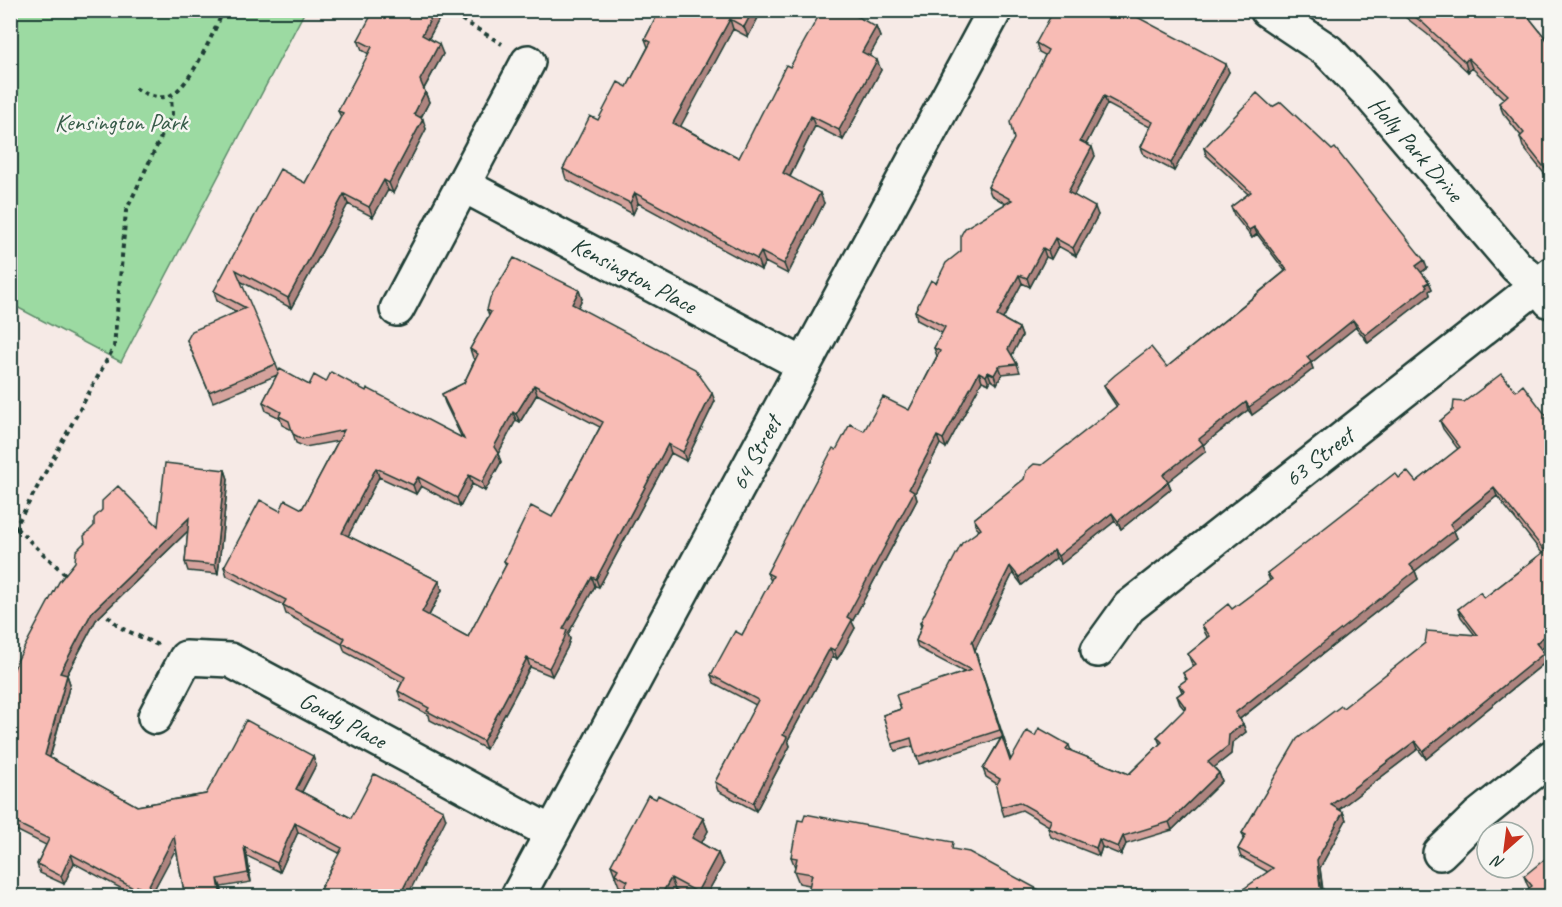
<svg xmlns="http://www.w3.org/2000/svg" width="1562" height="907" font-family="Caveat,sans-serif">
	<rect width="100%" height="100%" fill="#f6eae6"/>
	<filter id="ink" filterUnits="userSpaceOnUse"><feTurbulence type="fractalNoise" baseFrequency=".0167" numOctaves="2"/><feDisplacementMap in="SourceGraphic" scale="12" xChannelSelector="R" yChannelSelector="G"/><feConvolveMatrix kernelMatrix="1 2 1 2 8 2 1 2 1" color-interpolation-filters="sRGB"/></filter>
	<g filter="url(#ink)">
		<!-- green -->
		<path fill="#9cdaa2" stroke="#5e8c6b" stroke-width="1.5" d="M10,11H305L121,362L11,304Z"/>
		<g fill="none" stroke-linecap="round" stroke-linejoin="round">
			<defs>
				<path id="minor" d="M1267,10L1328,51L1371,96L1516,266L1537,284L1550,301
					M463,185L804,365
					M397,309L528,62
					M1098,650L1129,607L1552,274
					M155,717L186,658L230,660L552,833
					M1440,853L1477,817L1552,757
					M518,896L995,10"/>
			</defs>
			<!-- minor casing -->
			<use href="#minor" stroke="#1f3d34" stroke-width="38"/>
			<!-- path -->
			<path stroke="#1f3d34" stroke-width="4" stroke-dasharray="4.5 4.5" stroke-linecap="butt" d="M446,10L502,44
				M135,88C146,94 158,101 171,95C192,84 213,32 224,10
				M16,528L68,577
				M10,537L114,347L126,211L172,114L171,95
				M101,610L121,628L158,645"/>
			<!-- minor -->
			<use href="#minor" stroke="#f6f6f2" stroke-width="33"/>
		</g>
		<!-- wall -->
		<path fill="#d5a29c" stroke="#1f3d34" stroke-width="1.5" fill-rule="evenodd" d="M444,10L429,38L443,54L424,89L429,102L421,118L426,129L393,193L388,190L373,217L348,204L291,308L240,281L279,372L309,385L326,382L366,391L462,438L445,403L442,394L464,383L475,359L473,358L470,349L489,315L487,310L582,299L578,307L715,401L686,461L671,453L599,587L595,586L568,634L570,639L567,648L552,676L530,667L486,749L430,720L429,715L401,700L398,691L402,682L345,652L342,644L286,614L283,605L227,576L224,567L280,511L302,509L338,441L305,447L296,443L292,430L282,425L280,418L266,411L263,402L277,375L213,402L187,340L237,312L217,301L214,291L305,183L341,117L338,111L369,54L362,50L358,40ZM537,394L600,427L552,517L504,561L506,565L468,637L429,616L442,590L439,581L348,536L379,477L416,494L421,486L460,507L472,484L485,491L501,462L498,454L516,420L520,422Z
			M660,10H762L748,37L733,29L680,126L739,158L790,67L876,27L880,37L869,56L881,70L843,140L815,126L790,177L824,203L788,274L765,262L761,270L638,203L633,214L566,179L563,169L598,120L627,87L648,47L645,39Z
			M1396,10H1523L1551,45V182L1523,147L1520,137L1521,136L1503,113L1499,103L1504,99L1472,68L1468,72L1427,34Z
			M1036,43L1229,72L1174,171L1144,155L1141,147L1150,127L1107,104L1086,144L1095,156L1074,195L1098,215L1076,256L1058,246L1051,259L1046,257L1030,287L1022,283L1003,319L1019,328L1022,336L1012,355L1017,364L1020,372L1002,374L997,384L991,380L989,384L982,381L946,448L940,444L915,493L917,500L852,622L855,628L840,655L837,659L833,656L788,740L790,746L756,811L718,791L715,782L756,705L714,683L711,675L742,635L771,581L767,573L836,450L864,431L909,410L937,356L934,348L942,333L917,320L915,311L961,251L1006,204L991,195L988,187L1014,139L1045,55L1039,52Z
			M1204,148L1427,268L1421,272L1429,282L1432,289L1429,291L1430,295L1368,343L1356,327L1311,363L1313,369L1284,392L1252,415L1248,410L1203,445L1206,451L1168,481L1171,489L1121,529L1115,521L1061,564L1056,558L1022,585L1013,573L975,650L1011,760L1035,736L1069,745L1071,751L1129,774L1160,744L1157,737L1185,710L1180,704L1177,696L1182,692L1179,685L1186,680L1183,673L1194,666L1191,662L1188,654L1208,638L1205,633L1202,625L1232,609L1270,581L1267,573L1399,478L1416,482L1458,449L1443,429L1440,421L1464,402L1516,391L1551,422V641L1541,649L1547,661L1426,759L1418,749L1339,809L1343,812L1346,820L1320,868L1323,890L1268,872L1241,857L1238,849L1244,838L1242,833L1343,708L1475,635L1461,617L1458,609L1484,598L1542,553L1497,496L1454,531L1457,538L1415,571L1418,579L1240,719L1243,724L1246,732L1232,743L1231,754L1214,767L1219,773L1222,781L1172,830L1126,844L1121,855L1102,847L1099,856L1051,837L1048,828L1049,826L1022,810L1004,816L1001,807L997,784L986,777L983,769L1001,738L919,764L913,746L895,751L883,715L901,709L964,672L918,648L916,641L921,627L920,623L979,530L976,527L974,519L1117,407L1107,392L1104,385L1167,367L1285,271L1257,234L1252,238L1234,215L1231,207L1248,194L1206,155Z
			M225,470L228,479L218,574L188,571L185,562L188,531L96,620L67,675L70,684L50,758L137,806L206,794L316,765L302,792L351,818L446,819L339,853L298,832L280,872L247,856L251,882L221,887L223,897H185L176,847L150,897H144L140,895L139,897H137L74,863L64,884L40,873L37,864L46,845L10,827V675H12L158,526Z
			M656,799L703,818L708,831L701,843L718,853L723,865L705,897H687L675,890L672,897H619L624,888L619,886L611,865Z
			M1551,831V848L1548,844L1545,836Z
			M953,842L809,885L799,883L794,871L795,867L791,857Z
			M1524,876L1551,897L1529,888L1527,884Z"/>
		<!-- shaded-wall -->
		<path fill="#ae847f" stroke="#1f3d34" stroke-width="1.5" d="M435,10H444L425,45L422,35Z
			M753,10H762L748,37L744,27Z
			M730,19L733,29L677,133L673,123Z
			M876,27L880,37L866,62L862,52Z
			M439,44L443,54L423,90L420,80Z
			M1468,58L1472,68L1468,72L1465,62Z
			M877,60L881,70L843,140L839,130Z
			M1226,64L1229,72L1174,171L1171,163Z
			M425,92L429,102L417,124L414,114Z
			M1104,96L1107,104L1083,150L1080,141Z
			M811,116L815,126L786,184L783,173Z
			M423,119L426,129L393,193L389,183Z
			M1092,147L1095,156L1071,200L1068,192Z
			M384,180L388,190L373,217L369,207Z
			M635,193L638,203L633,214L630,203Z
			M820,193L824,203L788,274L784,264Z
			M344,194L348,204L291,308L288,298Z
			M1095,207L1098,215L1076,256L1073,248Z
			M1254,227L1257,234L1252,238L1249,230Z
			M1055,238L1058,246L1051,259L1048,251Z
			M1043,248L1046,257L1030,287L1027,278Z
			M761,252L765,262L761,270L757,259Z
			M1424,260L1427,268L1419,274L1416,266Z
			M1019,275L1022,283L1000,324L997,316Z
			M1429,282L1432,289L1429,291L1430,295L1368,343L1365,335Z
			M579,290L582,299L575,313L572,304Z
			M1353,320L1356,327L1311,363L1313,369L1284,392L1252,415L1249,407L1307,357Z
			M1019,328L1022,336L1011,357L1008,349Z
			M999,366L1002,374L997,384L994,375Z
			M979,372L982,381L946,448L943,439Z
			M988,372L991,380L989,384L986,376Z
			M534,385L537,394L520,422L516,414Z
			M712,393L715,401L686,461L683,452Z
			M1246,402L1248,410L1203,445L1206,451L1166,483L1163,475L1199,439Z
			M513,412L516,420L498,454L501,462L485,491L482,482L494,447Z
			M937,436L940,444L915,493L917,500L852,622L855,628L840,655L837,659L834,650L847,617L909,489Z
			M668,444L671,453L599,587L596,579Z
			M376,468L379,477L345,542L342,533Z
			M225,470L228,479L218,574L215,565Z
			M469,475L472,484L460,507L457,498Z
			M418,477L421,486L416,494L413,485Z
			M1168,482L1171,489L1121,529L1118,521Z
			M1494,488L1497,496L1454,531L1457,538L1415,571L1418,579L1237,721L1235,713L1410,565L1450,524Z
			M1112,513L1115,521L1061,564L1058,556Z
			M189,518L192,527L96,620L63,682L60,673L92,612Z
			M1054,550L1056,558L1022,585L1019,577Z
			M1010,566L1013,573L975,650L1003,738L972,642Z
			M592,577L595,586L568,634L570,639L567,648L552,676L549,668L563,629Z
			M439,581L442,590L426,621L422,612Z
			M1551,631V641L1539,651L1536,643Z
			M830,648L833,656L788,740L790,746L756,811L753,803L783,735Z
			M1544,653L1547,661L1426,759L1423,751Z
			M527,658L530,667L486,749L483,741Z
			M67,675L70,684L48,764L45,755Z
			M1243,724L1246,732L1232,743L1231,754L1211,770L1208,762L1229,735Z
			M1415,741L1418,749L1334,813L1331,805Z
			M313,756L316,765L299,797L296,789Z
			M1219,773L1222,781L1172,830L1169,822Z
			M443,810L446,819L407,897L401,893Z
			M1343,812L1346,820L1320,868L1323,895L1320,887L1317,860Z
			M703,818L708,831L697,851L692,838Z
			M295,823L298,832L280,872L277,863Z
			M174,836L178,845L150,897H148L146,891Z
			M1123,836L1126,844L1121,855L1118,847Z
			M1099,839L1102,847L1099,856L1096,848Z
			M244,847L247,856L251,882L248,873Z
			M718,853L723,865L705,897H699L697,892Z
			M71,854L74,863L64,884L61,876Z
			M671,878L675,890L672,897H660Z
			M218,879L221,887L223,897H221Z
			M137,886L140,895L139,897L135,889Z"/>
		<!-- building -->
		<path fill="#f8bcb5" stroke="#1f3d34" stroke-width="1.5" fill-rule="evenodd" d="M374,10H435L422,35L439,44L420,80L425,92L414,114L423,119L389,183L384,180L369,207L344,194L288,298L236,270L276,364L209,392L187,340L192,331L246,308L214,291L280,169L305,183L343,113L338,111L372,47L358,40Z
			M660,10H753L744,27L730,19L673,123L739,158L786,65L790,67L822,10H846L876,27L862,52L877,60L839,130L811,116L783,173L820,193L784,264L761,252L757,259L635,193L630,203L563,169L590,116L598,120L618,82L627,87L651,42L645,39Z
			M1054,10H1124L1226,64L1171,163L1141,147L1153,122L1104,96L1080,141L1092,147L1068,192L1095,207L1073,248L1055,238L1048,251L1043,248L1027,278L1019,275L997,316L1019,328L1008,349L1017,364L999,366L994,375L988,372L986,376L979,372L943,439L937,436L909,489L914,492L847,617L852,620L837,647L834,650L830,648L783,735L787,737L753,803L715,782L758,700L711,675L735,631L742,635L773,576L767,573L783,542L833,448L836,450L850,424L864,431L883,397L909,410L940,351L934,348L945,327L915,311L931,280L936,283L946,263L961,251V235L965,228L1012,200L988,187L1014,139L1010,122L1048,50L1036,43Z
			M1406,10H1523L1551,45V176L1520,137L1524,133L1499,103L1508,95L1468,58L1465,62L1423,23Z
			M1257,93L1272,107L1281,102L1332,150L1335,148L1424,260L1416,266L1429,282L1425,284L1427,287L1365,335L1353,320L1307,357L1311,362L1281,385L1249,407L1246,402L1199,439L1203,444L1163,475L1168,482L1118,521L1112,513L1058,556L1054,550L1019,577L1010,566L972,642L1000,730L916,757L911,738L892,744L883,715L901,709L896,695L971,670L916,641L922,624L920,623L962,543L981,529L974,519L1024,479L1026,471L1034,464L1042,465L1118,405L1104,385L1115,375L1151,347L1167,367L1287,270L1254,227L1249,230L1231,207L1251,192L1204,148Z
			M514,258L579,290L572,304L695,369L712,393L683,452L668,444L596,579L592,577L563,629L567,630L564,639L549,668L527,658L483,741L427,711L429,708L398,691L405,677L342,643L345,638L283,605L286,600L224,567L260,500L280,511L285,500L302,509L344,430L302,439L293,434L289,421L279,416L281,412L263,402L280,369L309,385L314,375L326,382L331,372L366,391L367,388L464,439L442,394L464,383L478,354L470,349L491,312L487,310L490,298ZM534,385L603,422L552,517L531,506L504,561L507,563L468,637L422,612L439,581L342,533L376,468L413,485L418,477L457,498L469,475L482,482L498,453L494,447L513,412L516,414Z
			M1501,374L1516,391L1523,385L1551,422V631L1536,643L1544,653L1423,751L1415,741L1331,805L1343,812L1317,860L1320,887L1327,897H1232L1273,868L1238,849L1246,835L1242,833L1297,739L1341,706L1343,708L1425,643L1427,631L1478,635L1458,609L1480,592L1484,598L1545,551L1494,488L1450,524L1454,530L1410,565L1415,571L1235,713L1243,724L1229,735L1228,746L1208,762L1219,773L1169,822L1123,836L1118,847L1099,839L1096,848L1048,828L1051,820L1019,802L1001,807L996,786L1000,779L983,769L1002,737L1010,761L1027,731L1035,736L1039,728L1069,745L1066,749L1129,774L1162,742L1157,737L1186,708L1177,696L1184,691L1179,685L1187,679L1183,673L1196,664L1188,654L1210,636L1202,625L1228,604L1232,609L1272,579L1267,573L1395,473L1399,478L1407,471L1416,482L1460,447L1440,421L1453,410L1454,401L1464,402Z
			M165,463L225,470L215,565L185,562L189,518L92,612L60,673L67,675L45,755L137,806L206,794L246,720L313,756L296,789L351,818L374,774L443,810L401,893L408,897H316L342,848L295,823L277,863L244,847L248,873L218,879L221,897H185L174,836L146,891L137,886L135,889L71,854L61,876L37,864L49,839L10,820V675H12L16,663L59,582L75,562L76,551L85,542L84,536L94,526V518L102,510V501L118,486L158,526Z
			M648,795L656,799L658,795L703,818L692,838L718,853L697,892L671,878L660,897H619L628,881L615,874L618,869L611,865Z
			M805,814L953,842L952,849L969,852L1052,897H807L812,874L794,871L797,858L791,857L798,820L803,821Z
			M1551,831V844L1545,836Z
			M1551,854V897H1518L1532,886L1524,876Z"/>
	</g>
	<g text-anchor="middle" stroke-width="5" stroke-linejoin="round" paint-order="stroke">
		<!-- park labels -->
		<g font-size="24" fill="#385c4a" stroke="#f6f6f2">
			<text x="121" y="130">Kensington Park</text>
		</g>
		<!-- street labels -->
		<g font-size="24" fill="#1f3d34" stroke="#f6f6f2">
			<text transform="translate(1416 149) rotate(49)" y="8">Holly Park Drive</text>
			<text transform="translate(634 275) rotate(28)" y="8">Kensington Place</text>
			<text transform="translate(756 453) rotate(-62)" y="8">64 Street</text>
			<text transform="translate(1319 457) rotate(-38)" y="8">63 Street</text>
			<text transform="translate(343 720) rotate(28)" y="8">Goudy Place</text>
		</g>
	</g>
	<!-- margin -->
	<rect width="1562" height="907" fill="none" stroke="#f6f6f2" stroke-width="36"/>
	<rect x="18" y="18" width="1526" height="871" fill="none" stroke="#1f3d34" stroke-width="2" filter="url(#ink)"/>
	<!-- north arrow -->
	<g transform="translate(1505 850) rotate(208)"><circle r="28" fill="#f6f6f2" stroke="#a0aca6" stroke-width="1.5"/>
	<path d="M0-4.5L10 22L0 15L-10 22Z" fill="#c8321e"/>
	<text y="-9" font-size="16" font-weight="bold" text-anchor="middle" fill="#1f3d34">N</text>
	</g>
</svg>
